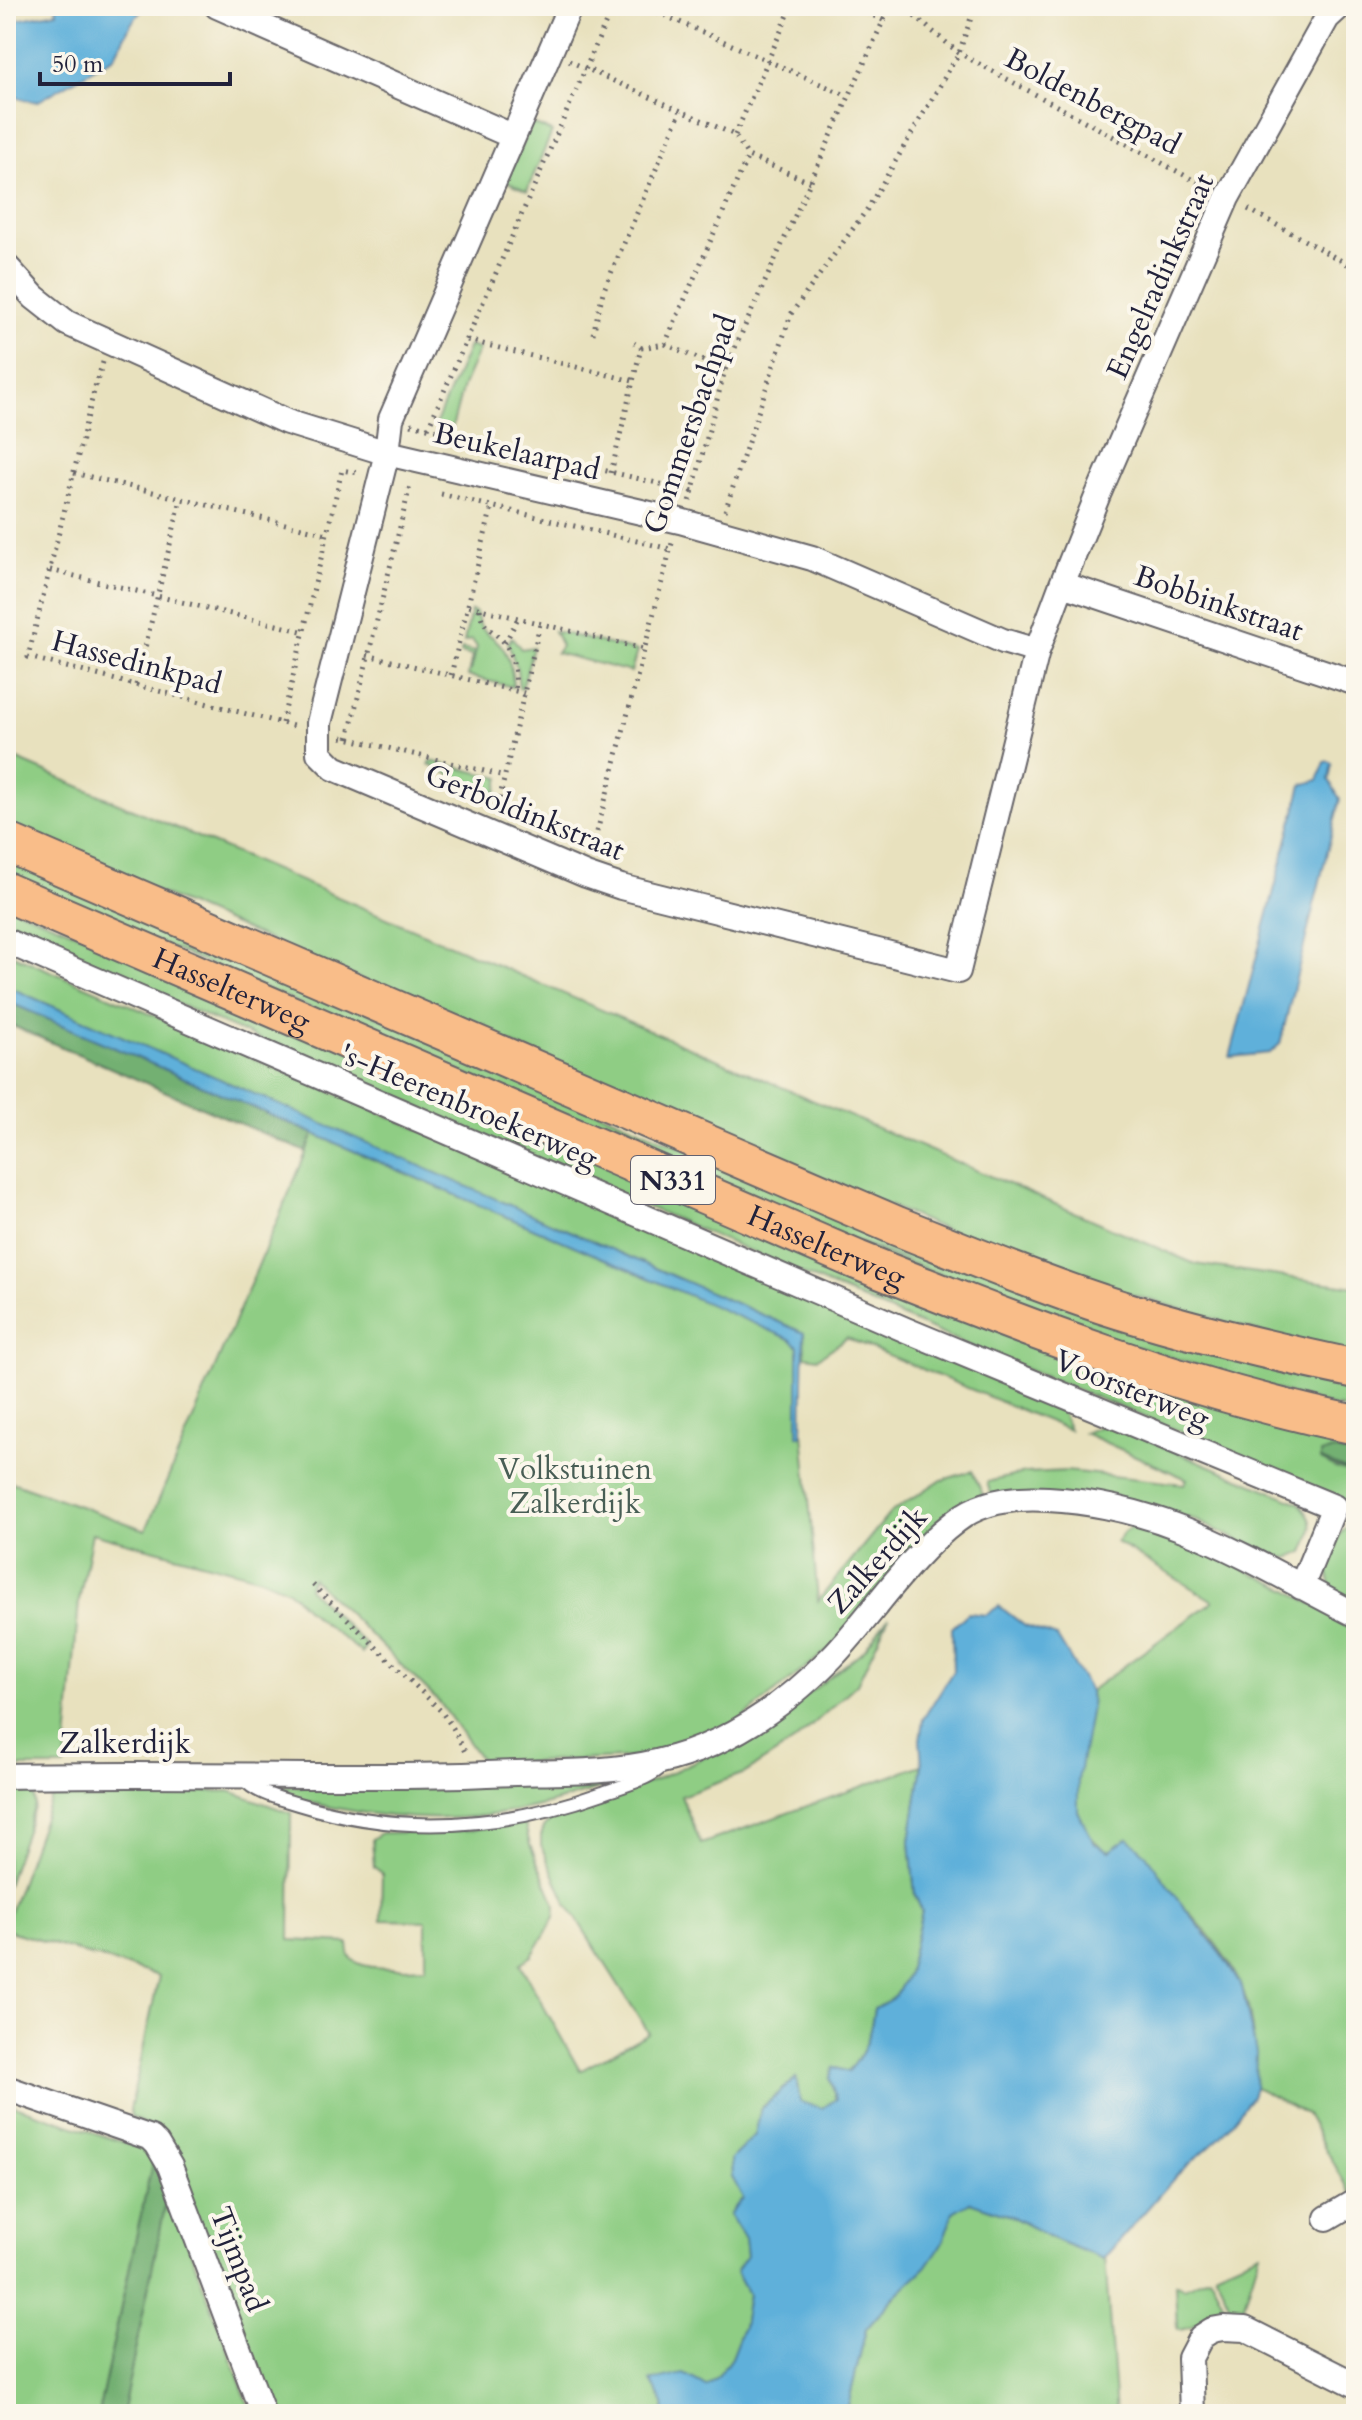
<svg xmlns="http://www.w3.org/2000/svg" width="1362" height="2420" font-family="Cardo,serif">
	<rect width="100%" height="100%" fill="#fbf7ec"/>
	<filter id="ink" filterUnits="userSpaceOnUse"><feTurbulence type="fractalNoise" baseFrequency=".0125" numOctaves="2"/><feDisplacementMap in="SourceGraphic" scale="16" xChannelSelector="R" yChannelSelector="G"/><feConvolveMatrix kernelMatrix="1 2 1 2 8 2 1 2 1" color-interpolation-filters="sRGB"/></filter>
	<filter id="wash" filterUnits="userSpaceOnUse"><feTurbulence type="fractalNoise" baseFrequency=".006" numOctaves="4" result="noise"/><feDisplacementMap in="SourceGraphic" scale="32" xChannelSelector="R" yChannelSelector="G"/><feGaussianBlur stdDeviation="1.8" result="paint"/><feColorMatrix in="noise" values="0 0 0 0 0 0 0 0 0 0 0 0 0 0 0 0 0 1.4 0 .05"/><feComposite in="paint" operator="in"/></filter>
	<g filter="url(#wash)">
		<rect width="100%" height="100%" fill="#e8e1be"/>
		<!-- green -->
		<path fill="#8fcd84" stroke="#587860" stroke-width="2" d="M531,123L552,132L527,191L506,181Z
			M469,346L479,349L463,386L452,428L435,425Z
			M471,611L476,612C480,633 486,630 499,643C509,653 513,673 513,687L468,676L472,656L461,653L462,649L475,652L471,671L477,647L472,640L464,642Z
			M554,631L637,651L631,672L556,653L561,646Z
			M512,637L521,649L533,647L522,689L519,688L517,670L508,643Z
			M6,755L1195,1264L1356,1287V1356L1297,1343L1023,1263L6,827Z
			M431,761L500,778L496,794L429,765Z
			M6,856L875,1231L1356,1383V1409L1333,1407L1007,1307L6,877Z
			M6,905L1356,1438V1456L1333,1450L1321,1454V1460L1335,1468L1356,1474V1507L1273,1469L993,1356L6,930Z
			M6,952L1059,1404L1069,1430L847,1338L818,1358L805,1356L804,1333L6,986Z
			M314,1134L795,1341L798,1346V1435L802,1436L803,1432L818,1601L890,1513L939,1481L972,1471L984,1497L828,1650L734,1725L647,1757L484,1764L440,1703L312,1578L308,1588L366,1645L362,1653L313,1615L288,1590L261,1578L92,1533L79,1601L65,1767H6V1480L146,1530Z
			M1107,1423L1299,1503C1317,1520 1313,1532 1304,1552L1290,1558L1272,1556L1195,1520L1134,1501L991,1496L987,1482L1026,1473L1067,1471L1184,1484L1187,1479L1084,1433Z
			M1141,1521L1287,1589L1356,1630L1351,1673L1356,1735V2189L1350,2192L1306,2114L1255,2087C1256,2060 1253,2011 1241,1986C1229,1958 1205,1929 1184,1907C1169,1892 1147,1880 1130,1867C1108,1851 1085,1841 1078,1811C1069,1772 1094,1730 1090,1691L1213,1601L1116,1542L1124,1532Z
			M1349,1526H1356V1605C1347,1599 1335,1595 1331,1585C1324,1569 1334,1534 1349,1526Z
			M889,1617L857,1684L795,1741L745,1773L681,1796L701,1844L922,1765L910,1841L915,1895L922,1911L908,1973L896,1996L874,2009C870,2037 867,2051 848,2072L834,2067L830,2079L836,2099L822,2109L800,2102L796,2079L761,2108L756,2135L731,2159L732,2177L744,2198L729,2214L745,2239L747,2256L736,2272L748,2294L743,2327L731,2358L719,2375L706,2386L652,2382L664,2403L665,2414H275L159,2132L131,2117L130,2110L159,1976L6,1930V1923L53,1792L230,1791L291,1813L290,1940L348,1943C348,1944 349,1955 350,1956C358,1973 409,1967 426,1967V1921L381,1920L382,1873L374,1867L372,1839L381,1833L470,1830L521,1822L525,1824L530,1845L556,1906L555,1917L532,1956L520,1964L580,2071L649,2033L566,1902L541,1846V1836L544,1827L556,1813L656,1780L718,1750L780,1716L864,1650Z
			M625,1779C522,1818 444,1829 336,1808C320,1805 284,1798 273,1787Z
			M6,1785H25L34,1792L35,1805L6,1887Z
			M6,2103L149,2151L153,2159L98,2414H6Z
			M168,2192L252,2414H122Z
			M970,2202L1011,2216L1058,2241L1102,2258L1105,2256L1116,2414H846L866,2329L942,2244L953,2212Z
			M1260,2252L1242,2311L1232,2310L1215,2272Z
			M1210,2276L1226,2308C1210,2314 1193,2330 1177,2330L1175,2283L1184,2288Z"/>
		<!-- forest -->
		<path fill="#73b072" stroke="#4a6956" stroke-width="2" d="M6,1001L314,1134L306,1152L6,1023Z
			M1333,1450L1356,1456V1474L1321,1460V1454Z
			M153,2159L168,2192L122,2414H98Z"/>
		<!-- water -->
		<path fill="#5fb0da" stroke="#40698a" stroke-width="2" d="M56,6H145L131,24L114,57L37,102L6,95V22L57,12Z
			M1328,761L1332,763L1329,780L1340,799L1280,1044L1270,1053L1230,1057L1302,785L1318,780L1325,762Z
			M6,986L804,1333L802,1436L798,1435V1346L790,1339L6,1001Z
			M999,1606L1025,1626L1057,1637L1090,1691L1091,1707L1078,1780V1811L1094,1843L1109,1851L1128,1838L1144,1852L1183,1906L1222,1955L1242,1987L1256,2053L1255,2087L1252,2096L1221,2136L1176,2176L1103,2259L1058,2241L1011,2216L970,2202L953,2212L942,2244L926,2267L893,2298L866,2329L846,2414H665L664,2403L651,2381L684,2374L706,2386L719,2375L731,2358L743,2327L748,2294L736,2272L747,2256L745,2239L729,2214L743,2198L732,2177L731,2159L755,2135L761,2109L796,2078L800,2102L822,2108L836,2099L830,2078L834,2067L848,2072C867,2051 870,2037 874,2009L896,1996L908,1973L922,1911L915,1895L910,1841L922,1765L920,1740L923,1719L953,1671L952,1628L968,1613L986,1615Z"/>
	</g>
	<g filter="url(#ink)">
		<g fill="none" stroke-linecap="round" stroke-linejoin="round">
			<defs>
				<path id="service" d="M244,1779C254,1793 282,1799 298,1804C401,1836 503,1829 603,1793C621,1786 644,1781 659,1769"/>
				<path id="minor" d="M217,6L512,136
					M570,6L391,419L387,453L319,723V753L334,768L586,875L621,887L958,971L1037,651L1062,584L1097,497L1227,198L1327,18L1340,6
					M6,266L34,297L67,323L287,422L387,453L680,521L812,558L1003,641L1037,651
					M1062,584L1356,683
					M6,941L906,1330L1334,1507L1301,1587
					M6,1776C107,1774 208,1775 309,1776C369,1776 428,1777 487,1774C543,1771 601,1775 657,1762C725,1747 783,1707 832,1657C874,1613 907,1558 956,1521C981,1501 1017,1497 1048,1499C1168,1505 1252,1562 1356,1615
					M6,2088L151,2138L157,2144L170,2166L263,2414
					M1327,2218L1356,2201
					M1192,2414L1190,2358L1201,2337L1212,2330L1223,2328L1245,2329L1356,2385"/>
				<g id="primary">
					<path d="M6,842L897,1226C965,1253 1032,1281 1102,1304C1185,1331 1270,1351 1356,1369"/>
					<path id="s1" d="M6,892L857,1260C1020,1326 1183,1389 1356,1425"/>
				</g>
			</defs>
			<!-- service casing -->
			<use href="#service" stroke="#676569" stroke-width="16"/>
			<!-- minor casing -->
			<use href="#minor" stroke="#676569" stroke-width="28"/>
			<!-- primary casing -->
			<use href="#primary" stroke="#676569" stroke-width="42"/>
			<!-- path -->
			<path stroke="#676569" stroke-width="5" stroke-dasharray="2 6" stroke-linecap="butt" d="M643,6L848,96
				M852,6L883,20
				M902,6L959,53L1208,188
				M569,61L735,135L748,156L810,182
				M735,135L792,6
				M1248,209L1356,269
				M593,334L603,292L681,111
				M467,340L633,381
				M665,344L725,370
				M641,348L665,344L748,156
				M103,362L95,387L28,657L297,727
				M411,424L694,492
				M428,428L613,6
				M74,473L327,534
				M611,473L641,348L634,343
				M441,494L670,549
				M690,501L725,370L890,6
				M725,511L791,314L868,208L959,53L975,6
				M50,570L301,631
				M469,606L643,649
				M480,609C481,627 491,629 502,640C513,652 517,676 515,691
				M505,643L518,618
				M367,655L524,693
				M451,675L492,506
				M136,685L181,499
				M282,723L342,470L358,473
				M342,737L505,776
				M348,738L410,486
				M496,814L540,624
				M591,855L672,543
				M313,1585L441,1711L453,1728L465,1752"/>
			<!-- service -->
			<use href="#service" stroke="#fff" stroke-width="12"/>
			<!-- minor -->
			<use href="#minor" stroke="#fff" stroke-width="24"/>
			<!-- primary -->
			<use href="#primary" stroke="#f9bd89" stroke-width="38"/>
		</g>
	</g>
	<g text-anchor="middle" stroke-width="8" stroke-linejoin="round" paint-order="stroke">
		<!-- shield labels -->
		<rect fill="#fbf7ec" stroke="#636270" stroke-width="2" x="631" y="1156" width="84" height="48" rx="6"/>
		<g font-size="28" font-weight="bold" fill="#22223b">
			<text x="673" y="1190">N331</text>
		</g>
		<!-- street labels -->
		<g font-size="30" fill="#22223b" stroke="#fbf7ec">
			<text transform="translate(1093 101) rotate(28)" y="10">Boldenbergpad</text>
			<text transform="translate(1160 276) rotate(-66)" y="10">Engelradinkstraat</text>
			<text transform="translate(690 424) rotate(-71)" y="10">Gommersbachpad</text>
			<text transform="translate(517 451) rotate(13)" y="10">Beukelaarpad</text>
			<text transform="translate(1219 603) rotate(19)" y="10">Bobbinkstraat</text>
			<text transform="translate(137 662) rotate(15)" y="10">Hassedinkpad</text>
			<text transform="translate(525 812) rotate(22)" y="10">Gerboldinkstraat</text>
			<text dy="10" stroke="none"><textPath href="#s1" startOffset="246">Hasselterweg</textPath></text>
			<text transform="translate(469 1106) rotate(23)" y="10">'s-Heerenbroekerweg</text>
			<text dy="10" stroke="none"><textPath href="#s1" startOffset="894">Hasselterweg</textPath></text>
			<text transform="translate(1132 1389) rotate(22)" y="10">Voorsterweg</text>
			<text transform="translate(877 1560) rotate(-48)" y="10">Zalkerdijk</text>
			<text x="125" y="1753">Zalkerdijk</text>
			<text transform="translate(239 2259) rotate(69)" y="10">Tijmpad</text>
		</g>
		<!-- park labels -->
		<g font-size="30" fill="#485e55" stroke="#fbf7ec">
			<text x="575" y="1479">Volkstuinen<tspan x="575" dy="34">Zalkerdijk</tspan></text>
		</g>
	</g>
	<!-- margin -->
	<rect width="1362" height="2420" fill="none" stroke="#fbf7ec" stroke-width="32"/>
	<!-- scale -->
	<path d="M40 72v12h190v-12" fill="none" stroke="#22223b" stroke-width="4"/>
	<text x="52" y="72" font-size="24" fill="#22223b" stroke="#fbf7ec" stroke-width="6" paint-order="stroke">50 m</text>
</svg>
